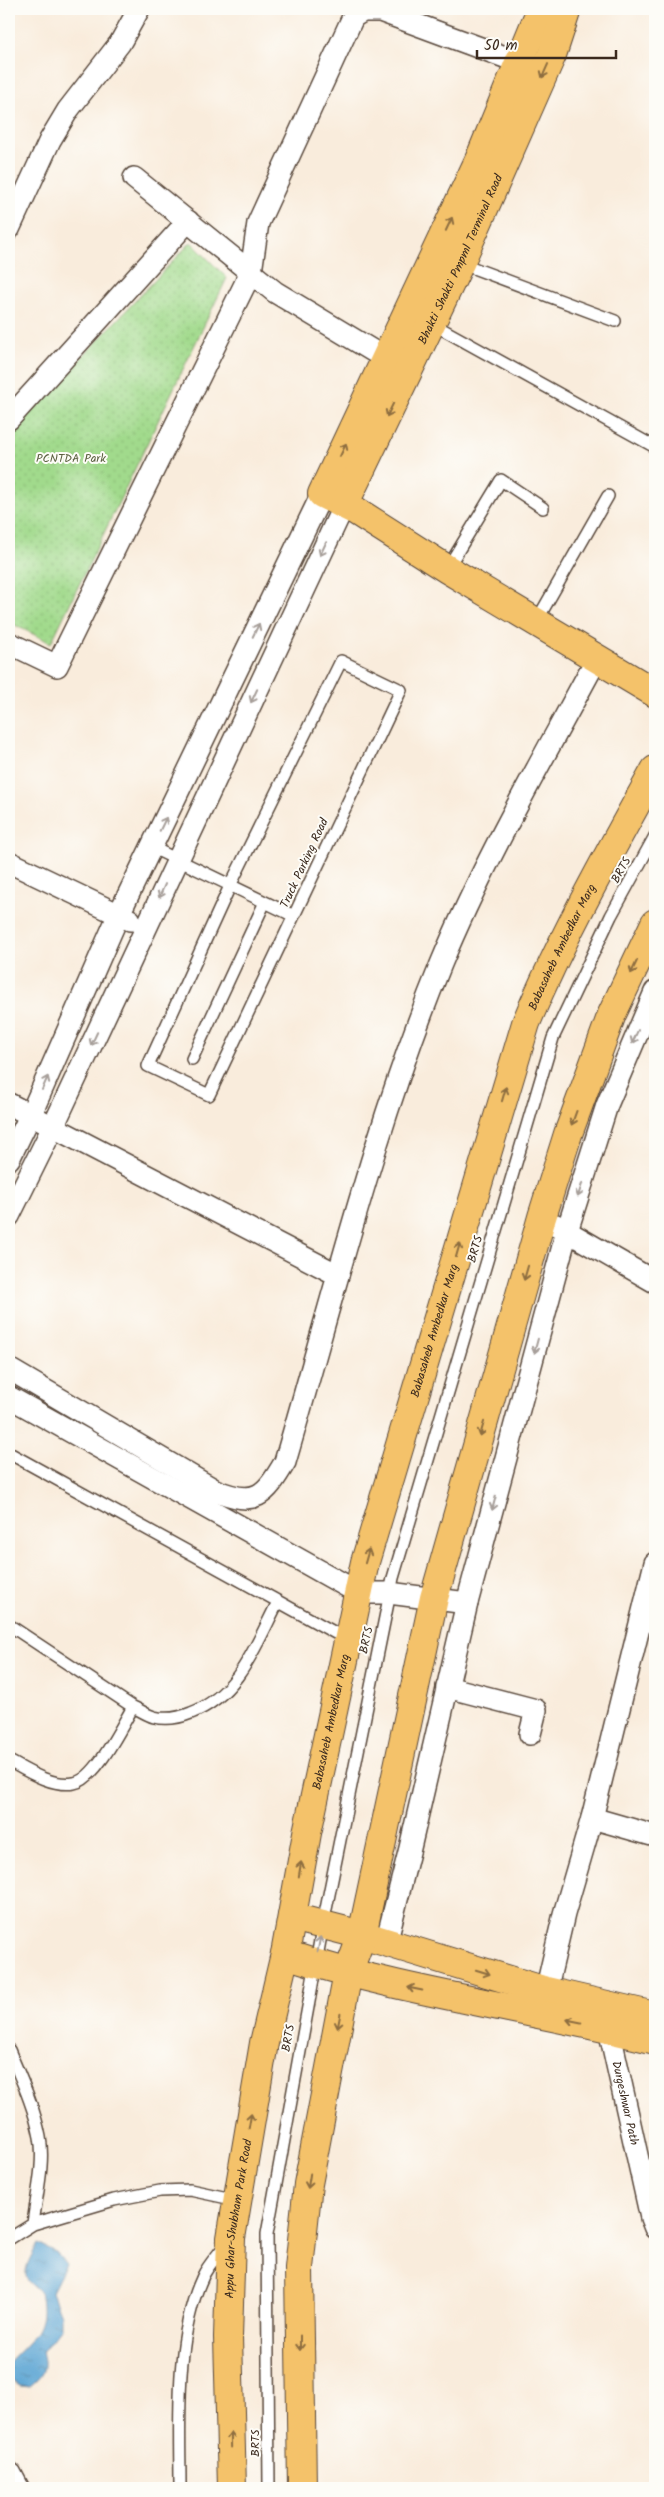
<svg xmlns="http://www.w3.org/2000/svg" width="664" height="2497" font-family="Kalam,sans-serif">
	<defs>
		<pattern id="park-dots" width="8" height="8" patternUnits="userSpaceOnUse" patternTransform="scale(1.25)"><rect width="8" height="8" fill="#a1da8c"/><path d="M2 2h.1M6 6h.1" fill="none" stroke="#8cbb78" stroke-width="1.8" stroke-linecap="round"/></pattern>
		<pattern id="water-ripples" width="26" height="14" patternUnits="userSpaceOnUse" patternTransform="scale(1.25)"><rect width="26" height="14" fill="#5da6d4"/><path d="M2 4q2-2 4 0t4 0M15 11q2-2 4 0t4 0" fill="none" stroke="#4e87ab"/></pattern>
	</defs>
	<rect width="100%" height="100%" fill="#fdfcf7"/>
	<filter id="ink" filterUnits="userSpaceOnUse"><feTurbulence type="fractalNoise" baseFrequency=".02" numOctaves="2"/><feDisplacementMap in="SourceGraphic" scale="10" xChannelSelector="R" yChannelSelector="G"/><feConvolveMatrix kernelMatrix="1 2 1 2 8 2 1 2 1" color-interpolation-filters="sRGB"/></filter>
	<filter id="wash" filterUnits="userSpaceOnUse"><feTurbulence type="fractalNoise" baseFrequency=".0096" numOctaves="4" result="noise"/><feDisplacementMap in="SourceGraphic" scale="20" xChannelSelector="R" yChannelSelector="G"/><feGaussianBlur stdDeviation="1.12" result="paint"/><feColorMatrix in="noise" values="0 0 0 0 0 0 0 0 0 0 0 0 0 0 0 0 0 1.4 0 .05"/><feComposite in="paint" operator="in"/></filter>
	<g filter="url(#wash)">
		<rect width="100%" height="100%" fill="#f9ecdc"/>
		<!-- park -->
		<path fill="url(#park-dots)" stroke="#6e8255" d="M191,242L227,278L51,643L9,622V434Z"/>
		<!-- water -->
		<path fill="url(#water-ripples)" stroke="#4c6879" d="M38,2244L56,2253L66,2264L52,2292L61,2315V2328L42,2352C47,2369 43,2376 29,2387L20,2386L9,2379V2362C32,2337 48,2330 40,2292C37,2289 31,2285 28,2281C21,2271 33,2253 38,2244Z"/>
	</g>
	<g filter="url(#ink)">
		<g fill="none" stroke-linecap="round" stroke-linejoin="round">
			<defs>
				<path id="service" d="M460,263L615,321
					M431,323L655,447
					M447,569L501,480L543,508
					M536,622L608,496
					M341,661L401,690L209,1095L148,1066L230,886Z
					M151,847L294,916
					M192,1059L265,902
					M9,1453L348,1640
					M9,1625L133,1707C140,1710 147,1715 154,1717C167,1720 179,1718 191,1713C239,1695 256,1644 278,1602
					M9,1761C27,1771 52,1787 74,1783C96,1780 122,1725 133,1707
					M9,2050C21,2079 34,2106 40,2137C45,2164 36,2197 33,2224
					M9,2239L33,2224L114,2200L160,2191L190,2190L237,2200
					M9,2466L15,2471L24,2488
					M180,2488C180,2421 174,2338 203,2276C208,2265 218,2255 225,2245
					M269,2488L267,2234L323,1924L393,1578L553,1038L611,916L655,836"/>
				<g id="minor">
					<path d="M134,178L275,292L398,366"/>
					<path d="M9,229L50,140L68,110L120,43L139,9"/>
					<path d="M9,419L188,221"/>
					<path d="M9,643L57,666L251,272L258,223L353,17L363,11H380L521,63"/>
					<path d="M9,862L130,920"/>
					<path d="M9,1104L338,1275"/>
					<path d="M9,1159L31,1114L119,914L322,494"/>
					<path d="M9,1216L53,1127L344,505"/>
					<path d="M556,1225L655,1282"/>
					<path d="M9,1369L215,1490C256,1507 265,1496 285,1462C334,1295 375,1125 441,964C485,858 543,759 597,658"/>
					<path d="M9,1397L359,1593H389L467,1603"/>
					<path d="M447,1687L536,1710L530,1734"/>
					<path d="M592,1818L655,1836"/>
					<path d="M386,1943L410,1848L467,1603L567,1231L607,1105L655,992"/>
					<path d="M546,1991L564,1914L592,1818L655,1563"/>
					<path id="s1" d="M611,2016L609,2029L651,2218L655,2228"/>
				</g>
				<g id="primary">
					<path d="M541,9L479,160L322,494L356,511L447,569L655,693"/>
					<path id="s2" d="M344,505L460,263L552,55L567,9"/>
					<path d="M292,1917L362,1935L546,1991L655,2016"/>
					<path d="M285,1954C406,1993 532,2009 655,2040"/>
					<path id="s3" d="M232,2488L228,2337L231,2238L264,2043L285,1954L307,1833L365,1562L526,1023C563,935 609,853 655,770"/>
					<path d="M302,2488L299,2268L308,2184L348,1973L362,1935L434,1598L542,1217L568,1134L612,1014L655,923"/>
				</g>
			</defs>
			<!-- service casing -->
			<use href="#service" stroke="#58473a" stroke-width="14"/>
			<!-- minor casing -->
			<use href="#minor" stroke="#58473a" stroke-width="24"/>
			<!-- primary casing -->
			<use href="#primary" stroke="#58473a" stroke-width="30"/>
			<!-- service -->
			<use href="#service" stroke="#fff" stroke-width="11"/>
			<!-- minor -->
			<use href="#minor" stroke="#fff" stroke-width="21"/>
			<!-- primary -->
			<use href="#primary" stroke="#f4c26a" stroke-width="28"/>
		</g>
		<!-- one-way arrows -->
		<defs><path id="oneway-shaft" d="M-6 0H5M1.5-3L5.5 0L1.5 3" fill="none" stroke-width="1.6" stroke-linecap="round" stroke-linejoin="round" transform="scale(1.25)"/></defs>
		<g stroke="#8e6e40">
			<use href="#oneway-shaft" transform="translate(545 71) rotate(114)"/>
			<use href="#oneway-shaft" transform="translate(449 224) rotate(-65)"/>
			<use href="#oneway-shaft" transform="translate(390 410) rotate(116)"/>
			<use href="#oneway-shaft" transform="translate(343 450) rotate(-65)"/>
			<use href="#oneway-shaft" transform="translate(634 967) rotate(115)"/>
			<use href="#oneway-shaft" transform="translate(504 1094) rotate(-74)"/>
			<use href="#oneway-shaft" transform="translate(574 1118) rotate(110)"/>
			<use href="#oneway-shaft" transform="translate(458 1250) rotate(-74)"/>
			<use href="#oneway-shaft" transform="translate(526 1273) rotate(106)"/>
			<use href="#oneway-shaft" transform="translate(482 1429) rotate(106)"/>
			<use href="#oneway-shaft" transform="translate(367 1556) rotate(-74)"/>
			<use href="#oneway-shaft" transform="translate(300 1869) rotate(-81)"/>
			<use href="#oneway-shaft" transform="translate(483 1972) rotate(17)"/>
			<use href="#oneway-shaft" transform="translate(415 1989) rotate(-168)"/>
			<use href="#oneway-shaft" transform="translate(339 2021) rotate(101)"/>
			<use href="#oneway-shaft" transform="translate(574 2021) rotate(-168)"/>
			<use href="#oneway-shaft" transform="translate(250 2121) rotate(-80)"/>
			<use href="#oneway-shaft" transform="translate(309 2181) rotate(99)"/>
			<use href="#oneway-shaft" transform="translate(300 2343) rotate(90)"/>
			<use href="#oneway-shaft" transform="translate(231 2440) rotate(-91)"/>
		</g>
		<g stroke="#a79f9a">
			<use href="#oneway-shaft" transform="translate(323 549) rotate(115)"/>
			<use href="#oneway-shaft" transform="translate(256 630) rotate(-64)"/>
			<use href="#oneway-shaft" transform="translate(254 696) rotate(115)"/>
			<use href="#oneway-shaft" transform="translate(163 824) rotate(-64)"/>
			<use href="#oneway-shaft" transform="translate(162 891) rotate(114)"/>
			<use href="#oneway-shaft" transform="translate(635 1037) rotate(114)"/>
			<use href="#oneway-shaft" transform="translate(94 1039) rotate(115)"/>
			<use href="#oneway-shaft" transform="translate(45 1083) rotate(-66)"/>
			<use href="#oneway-shaft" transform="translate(580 1190) rotate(108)"/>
			<use href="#oneway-shaft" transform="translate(536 1346) rotate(105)"/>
			<use href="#oneway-shaft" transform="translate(494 1503) rotate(105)"/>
			<use href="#oneway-shaft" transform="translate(319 1944) rotate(-80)"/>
		</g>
	</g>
	<g text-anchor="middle" stroke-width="4" stroke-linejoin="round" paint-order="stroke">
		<!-- street labels -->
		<g font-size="12" fill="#3b2a1e" stroke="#fdfcf7">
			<text dy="4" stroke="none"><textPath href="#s2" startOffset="272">Bhakti Shakti Pmpml Terminal Road</textPath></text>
			<text transform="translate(304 863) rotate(-65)" y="4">Truck Parking Road</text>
			<text transform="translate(621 870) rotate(-61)" y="4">BRTS</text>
			<text dy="4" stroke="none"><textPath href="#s3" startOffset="1586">Babasaheb Ambedkar Marg</textPath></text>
			<text transform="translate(475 1249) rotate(-74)" y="4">BRTS</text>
			<text dy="4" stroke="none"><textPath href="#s3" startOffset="1181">Babasaheb Ambedkar Marg</textPath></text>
			<text transform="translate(366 1640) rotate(-78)" y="4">BRTS</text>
			<text dy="4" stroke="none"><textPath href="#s3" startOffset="776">Babasaheb Ambedkar Marg</textPath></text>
			<text transform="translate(288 2038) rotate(-80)" y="4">BRTS</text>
			<text dy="4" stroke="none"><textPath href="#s1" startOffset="89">Durgeshwar Path</textPath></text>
			<text dy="4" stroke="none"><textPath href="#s3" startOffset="270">Appu Ghar-Shubham Park Road</textPath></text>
			<text transform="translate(255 2443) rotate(-90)" y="4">BRTS</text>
		</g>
		<!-- park labels -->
		<g font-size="12" fill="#5a5f3f" stroke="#fdfcf7">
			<text x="71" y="462">PCNTDA Park</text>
		</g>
	</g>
	<!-- margin -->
	<rect width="664" height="2497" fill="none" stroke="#fdfcf7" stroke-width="30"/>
	<!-- scale -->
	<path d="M477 50v8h139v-8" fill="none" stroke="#3b2a1e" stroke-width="2.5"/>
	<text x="484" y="50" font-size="15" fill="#3b2a1e" stroke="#fdfcf7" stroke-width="4" paint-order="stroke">50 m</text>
</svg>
